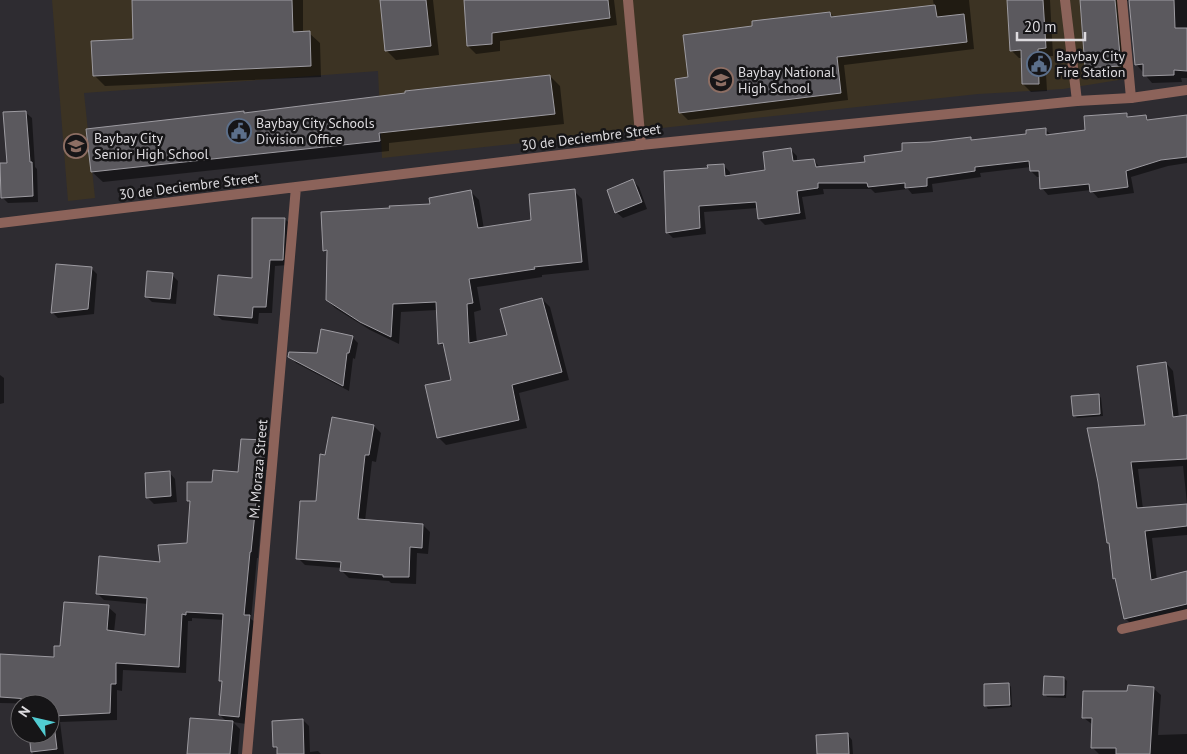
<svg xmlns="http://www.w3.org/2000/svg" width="1187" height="754" font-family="'PT Sans',sans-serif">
	<rect width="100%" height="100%" fill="#2e2c31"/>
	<!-- education -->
	<path fill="#3c3323" d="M52,0H1118L1125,79L1063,89L978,94L382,158L378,71L84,93L95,198L68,201Z"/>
	<!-- shadow -->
	<path fill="#0007" d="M133,0H303V33H309L320,43L321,77L105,86L94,75L134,41Z
		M381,0H433L439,55L396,60L387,51Z
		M466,0H614L617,25L500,41V51L476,54L468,46Z
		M933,0H969L974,49L844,65L848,100L688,120L681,113L689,78L753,27L830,13L835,18L934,6Z
		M1009,0H1050L1053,56H1045L1047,91L1031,92L1023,84L1022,58H1019L1011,50Z
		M1082,0H1187V78H1181L1182,82L1152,83L1136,64L1130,0L1125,2L1128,73L1094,75L1086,68Z
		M550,76L560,86L564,124L389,143V151L103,182L92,172L243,112L245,114Z
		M25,112L32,118L35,167L37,169L38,202L8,203L2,197L8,164Z
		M1126,114L1130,118L1146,116L1150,121L1187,116V163L1168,166L1131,177L1134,193L1098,198L1091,190L1048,195L1042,188L1041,177H1037L1031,171V167L980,173L981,177L932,184L933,192L912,194L908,189L875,193L871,189H823L824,194L802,197L806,219L765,225L759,219L758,208L704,212L706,234L673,238L667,232L709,169L724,166L730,172V177L767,171L790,149L797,156V162L814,160L820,168L866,163L930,143L970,138L973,141L1028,135L1045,129L1051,135L1087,131Z
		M633,181L639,187L647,209L623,218L616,212Z
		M574,191L582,199L589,270L542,275V277L477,287L481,310L474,312L477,343L508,336L542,299L550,307L569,380L519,393L527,428L446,445L438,437L452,381L446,349L440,343L437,310L401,312L399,344L370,330L335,308L327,300L328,254L325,250L432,205L471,192L479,200L484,229L533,221Z
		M285,219L291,225L289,265L275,266L272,313H259L258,324L222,320L215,314L254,279Z
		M91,268L97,274L94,314L58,318L52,312Z
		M172,275L178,281L176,304L152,302L146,296Z
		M352,337L358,343L355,359L353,358L349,391L296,363L290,356L318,354Z
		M1166,363L1173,371L1179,417L1187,416V503L1183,466L1138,469L1143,509L1179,506V505L1187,504V535L1152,538L1157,580L1187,573V613L1133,626L1125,618L1117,581L1114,578L1100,482L1146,426Z
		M0,375L4,378V403L0,404Z
		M1099,395L1101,398L1103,416L1077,418L1074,415Z
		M374,426L381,433L376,462L372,461L365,521L423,525L430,532L428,554L417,553L416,584L391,583L389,581L349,578L342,571V568L305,565L298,558L317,502L326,456Z
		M265,441L272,448L270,470H266L258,558H257L251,619L256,623L246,724L233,722L240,729L238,754H189L227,722L220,715L224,620L192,618V621H188L186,673L123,670L122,691L117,690V720L60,722L64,754H33L30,734H50V704L0,703V656L55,659L61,648L108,607L116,614L114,632L147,636L148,604L104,600L97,593L161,563L188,544L191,504L188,501L213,483L240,473Z
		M169,472L175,479L177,502L154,504L148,498Z
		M1064,678L1067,681L1066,698L1047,697L1045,694Z
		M1009,684L1011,687L1012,707L988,709L986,706Z
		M1153,688L1161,695L1158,735L1187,734V754H1099L1092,747L1093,725L1084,718L1128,693Z
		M303,720L309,726L310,752L318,751L321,754H278V751L274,747Z
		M847,734L852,740L853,754H818Z"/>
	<!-- building -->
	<path fill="#5b595e" stroke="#9d9ba1" d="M132,0H292L293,32L310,31L311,66L93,76L91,41L133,39Z
		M380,0H426L431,46L385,51Z
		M464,0H608L610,18L492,33V44L467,46Z
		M1007,0H1043L1046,48L1038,49L1039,84H1022L1021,50L1010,51Z
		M1080,0H1115L1121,66L1085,68Z
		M1129,0H1174L1175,28H1187V71L1174,70V75L1143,76V64L1135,65Z
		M935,5L937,17L964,14L967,42L837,57L841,93L679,113L675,79L688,77L683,35L752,26V21L830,12L831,17Z
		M550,75L555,114L379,133L380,141L91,172L86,129L244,111V113L405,93V91Z
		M26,111L30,162H32L33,196L1,198L0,163H7L3,112Z
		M1127,113V117L1146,115L1147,120L1187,115V157L1161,160L1126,171L1128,187L1090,192L1089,184L1040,189L1039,171H1030L1029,161L975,167V171L927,178V186L905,188V183L868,187L867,183H818V188L797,191L800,213L758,219L756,202L699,206L700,228L666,233L664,171L708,168L707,165L724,164L725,176L765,170L763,152L791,148L793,161L814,159L816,167L865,162L864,156L902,151V143L930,142L971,137V140L1026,134V130L1046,128V135L1085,130L1084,116Z
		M633,179L642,202L615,213L607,190Z
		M575,189L582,262L534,267L535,269L469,279L473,303L467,304L469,343L507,335L500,309L542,298L562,372L512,385L519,420L437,438L425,385L451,380L443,343L438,344L436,302L393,304L391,337L360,322L326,300L327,250L323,251L321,212L390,208L389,206L430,204L429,198L471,190L478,228L531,220L529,194Z
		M252,218H285L283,260H270L266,307H253L252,318L214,315L218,275L252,278Z
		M56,264L92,267L88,309L51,313Z
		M147,271L173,273L170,299L145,297Z
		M321,329L353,336L349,353H347L343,386L288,357L289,352L317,353Z
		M1166,362L1173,417L1187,415V459L1131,462L1137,508L1187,504V526L1145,531L1151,580L1187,571V604L1124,619L1115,578L1113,579L1109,543H1107L1098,482L1087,428L1145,425L1137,366Z
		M1099,394L1100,414L1073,416L1071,396Z
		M332,417L374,425L369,455H365L358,519L423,524L422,548L410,547L409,577H383V575L340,571L341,562L296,559L300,501H316L320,454L325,455Z
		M241,439L265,440L264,464H260L251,552H250L244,615H250L239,717L219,715L222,681H219L223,614L186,612V615L182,614L179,667L116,663V684H111L110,713L53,716L57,749L31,752L29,734H50V704H29V699L0,697V654L54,657V646H60L64,602L109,605L107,630L145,635L147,598L96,594L99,556L160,562L158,545L187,543L190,501H187V482H212L213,470L238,472Z
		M170,471L171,496L146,498L145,473Z
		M1044,676L1064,677V695H1043Z
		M1009,683L1010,705L984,706V684Z
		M1128,685L1154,687L1150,754H1116V748H1091L1092,718H1082L1083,691H1127Z
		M190,718L233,721L230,754H187Z
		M303,719L304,754H277V747H273L272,721Z
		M848,733L849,754H817L816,735Z"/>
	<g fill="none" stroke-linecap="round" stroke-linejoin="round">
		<!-- service -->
		<path stroke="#8c635a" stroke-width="10" d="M628,0L641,145
			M1065,0L1077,101
			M1122,629L1187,614"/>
		<!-- minor -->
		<path stroke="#8c635a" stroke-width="10" d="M1122,0L1131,98"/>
		<!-- tertiary -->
		<path stroke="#8c635a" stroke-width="10" d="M0,223L641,145L1077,101L1131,98L1187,90
			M247,754L296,187"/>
	</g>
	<!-- icons -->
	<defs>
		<symbol id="civic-ring" viewBox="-11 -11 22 22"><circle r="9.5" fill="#161517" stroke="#5c6f8a" stroke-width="1.5"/><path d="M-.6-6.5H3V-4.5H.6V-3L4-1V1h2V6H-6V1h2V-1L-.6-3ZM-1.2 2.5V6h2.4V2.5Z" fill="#5c6f8a"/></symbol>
		<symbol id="school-ring" viewBox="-11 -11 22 22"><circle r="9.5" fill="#161517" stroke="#8d6e63" stroke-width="1.5"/><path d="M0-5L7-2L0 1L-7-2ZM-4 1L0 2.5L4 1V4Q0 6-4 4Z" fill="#8d6e63"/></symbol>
	</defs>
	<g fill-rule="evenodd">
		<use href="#civic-ring" x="1025" y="50" width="28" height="28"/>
		<use href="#school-ring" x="707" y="66" width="28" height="28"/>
		<use href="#civic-ring" x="225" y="117" width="28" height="28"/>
		<use href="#school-ring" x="62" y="132" width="28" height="28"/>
	</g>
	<g text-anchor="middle" stroke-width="5" stroke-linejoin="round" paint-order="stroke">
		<!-- poi labels -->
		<g font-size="14" fill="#dddbdf" stroke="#161517" text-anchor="start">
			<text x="1056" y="61">Baybay City<tspan x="1056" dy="16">Fire Station</tspan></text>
			<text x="738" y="77">Baybay National<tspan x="738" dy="16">High School</tspan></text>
			<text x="256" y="128">Baybay City Schools<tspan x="256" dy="16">Division Office</tspan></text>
			<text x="94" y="143">Baybay City<tspan x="94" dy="16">Senior High School</tspan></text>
		</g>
		<!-- street labels -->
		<g font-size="14" fill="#dddbdf" stroke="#161517">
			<text transform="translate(591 137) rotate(-7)" y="5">30 de Deciembre Street</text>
			<text transform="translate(189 186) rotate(-7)" y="5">30 de Deciembre Street</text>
			<text transform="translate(258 469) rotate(-85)" y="5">M. Moraza Street</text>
		</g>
	</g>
	<!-- north arrow -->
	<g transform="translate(35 719) rotate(304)"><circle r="24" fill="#161517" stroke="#666467"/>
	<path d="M0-4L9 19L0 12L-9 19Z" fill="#51ccd2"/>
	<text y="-8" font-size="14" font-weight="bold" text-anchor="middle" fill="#dddbdf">N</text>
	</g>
	<!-- scale -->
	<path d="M1017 32v8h68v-8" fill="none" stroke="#dddbdf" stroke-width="2.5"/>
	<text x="1024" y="32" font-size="15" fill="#dddbdf" stroke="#161517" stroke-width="4" paint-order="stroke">20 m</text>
</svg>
